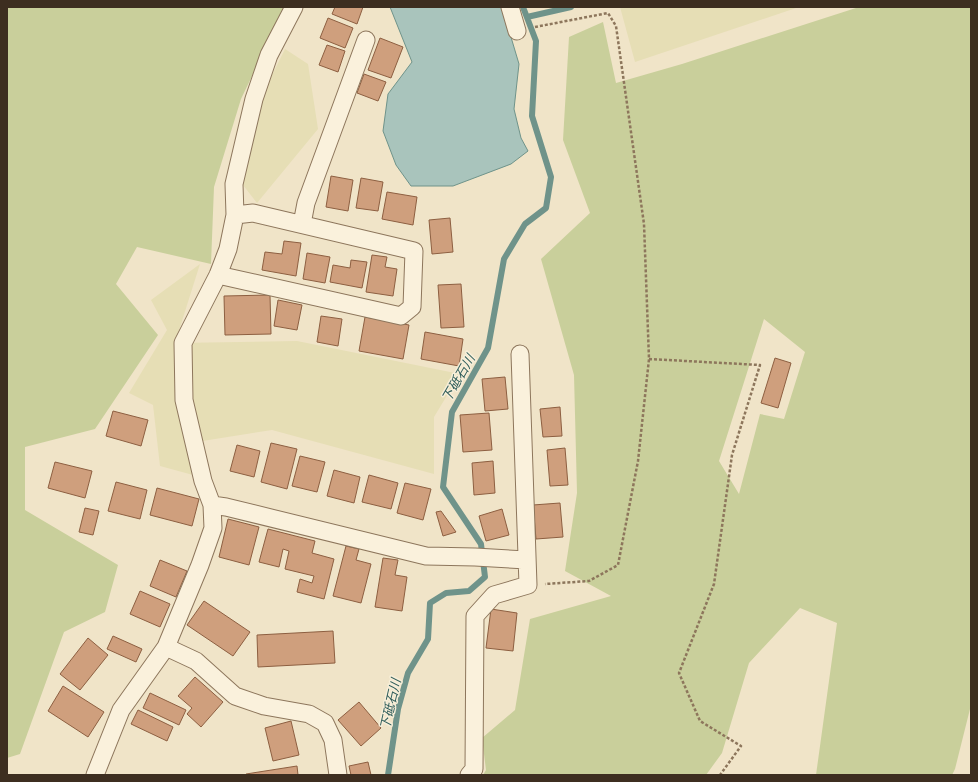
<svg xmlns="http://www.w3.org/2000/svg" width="978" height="782" font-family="'Libre Baskerville','Noto Sans JP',serif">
	<rect width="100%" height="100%" fill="#f0e4c8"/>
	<!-- farmland -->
	<path fill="#e6deb5" d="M620,7H799L635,62Z
		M285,49L308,64L318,129L257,203L243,185L266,87Z
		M200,264L175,343L297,341L460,374L434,417V474L272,430L190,443L193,475L160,466L153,405L129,393L167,330L151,300Z"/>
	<!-- green -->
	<path fill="#c9cf9b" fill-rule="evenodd" d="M7,7H285L241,99L214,187L211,264L137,247L116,284L158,335L95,429L25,447V510L118,565L105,612L64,632L20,754L7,758Z
		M859,7H971V705L955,769L952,775H816L837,623L800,608L749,663L722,753L706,775H483L486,770L482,738L515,710L530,619L611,596L565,571L577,493L574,375L541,259L590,213L563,140L569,37L603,22L616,83L682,64ZM764,319L805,352L784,419L760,414L739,494L719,461Z"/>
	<!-- water -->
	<path fill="#a9c4bc" stroke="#6f938a" d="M390,7H502L519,64L514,109L521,138L528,151L511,164L453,186H411L396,165L383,131L388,94L412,62Z"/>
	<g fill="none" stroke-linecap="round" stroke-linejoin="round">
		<!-- stream -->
		<path stroke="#6f938a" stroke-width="6" d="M527,17L571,7
			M388,775L398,709L408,673L428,639L430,603L446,593L469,591L485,577L481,544L443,487L452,412L488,348L504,259L525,224L546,208L551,177L532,116L536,41L523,7"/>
	</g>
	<!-- building -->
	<path fill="#cf9f7d" stroke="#8d5f41" d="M335,7H363L357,24L332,14Z
		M328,18L353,28L345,48L320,38Z
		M380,38L403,47L391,78L368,70Z
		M327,45L345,51L338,72L319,65Z
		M364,74L386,82L378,101L357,93Z
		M331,176L353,180L348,211L326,207Z
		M361,178L383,182L378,211L356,208Z
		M387,192L417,197L413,225L382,219Z
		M450,218L453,252L432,254L429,220Z
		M284,241L301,243L296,276L262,270L265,252L282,254Z
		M307,253L330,257L325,283L303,279Z
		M372,255L387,257L385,267L397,269L393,296L366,292Z
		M351,260L367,262L362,288L330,282L333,265L350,268Z
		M461,284L464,327L441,328L438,285Z
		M270,295L271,334L225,335L224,296Z
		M278,300L302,305L297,330L274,326Z
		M321,316L342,319L338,346L317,342Z
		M365,317L409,325L403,359L359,351Z
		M425,332L463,339L459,366L421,359Z
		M775,358L791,363L778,408L761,403Z
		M505,377L508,409L485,411L482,379Z
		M560,407L562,436L543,437L540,409Z
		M113,411L148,420L141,446L106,436Z
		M489,413L492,450L463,452L460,415Z
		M271,443L297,449L287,489L261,482Z
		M237,445L260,451L254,477L230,471Z
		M565,448L568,485L550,486L547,450Z
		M300,456L325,462L317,492L292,486Z
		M493,461L495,493L474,495L472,463Z
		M55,462L92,471L85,498L48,488Z
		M334,470L360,477L354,503L327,496Z
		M369,475L398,483L391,509L362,502Z
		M116,482L147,490L140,519L108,511Z
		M405,483L431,489L423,520L397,513Z
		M157,488L199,499L192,526L150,515Z
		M560,503L563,537L536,539L533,505Z
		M85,508L99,511L93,535L79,532Z
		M502,509L509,535L486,541L479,516Z
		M441,511L456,532L443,536L436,512Z
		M228,519L259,527L249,565L219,557Z
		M268,529L315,541L312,553L334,559L324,599L297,592L300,579L312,583L314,576L285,569L289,551L283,549L279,567L259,562Z
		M346,546L359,549L356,560L371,564L361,603L333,596Z
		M383,558L398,560L395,575L407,577L402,611L375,607Z
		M160,560L187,571L176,597L150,586Z
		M140,591L170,604L160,627L130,614Z
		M204,601L250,632L233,656L187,625Z
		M491,609L517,613L513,651L486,648Z
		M333,631L335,663L258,667L257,635Z
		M113,636L142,649L136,662L107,649Z
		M88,638L108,655L80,690L60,674Z
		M195,677L223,702L201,727L187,714L192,708L178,696Z
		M63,686L104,712L88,737L48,711Z
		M150,693L186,710L179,725L143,708Z
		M359,702L381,728L361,746L338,720Z
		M138,710L173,727L167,741L131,724Z
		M291,721L299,755L273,761L265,728Z
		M368,762L371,775H351L349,766Z
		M297,766L298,775H246V774Z"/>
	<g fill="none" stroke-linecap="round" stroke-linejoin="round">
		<defs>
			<path id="street" d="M510,7L517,31
				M302,224L306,203L366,40
				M218,275L401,316L412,307L414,251L253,213L235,215
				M212,505L226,507L426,556L475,557L527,560
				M166,647L196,661L235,696L264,706L309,714L325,723L333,740L338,775
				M95,775L121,710L166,647L200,565L213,528L212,505L203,481L184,400L183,343L218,275L228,249L235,215L234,184L254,99L269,55L294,7
				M469,775L474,769L475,616L494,595L528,585L520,354"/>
		</defs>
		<!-- street casing -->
		<use href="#street" stroke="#8d765c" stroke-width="19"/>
		<!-- path -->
		<path stroke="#8d765c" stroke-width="2.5" stroke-dasharray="3 2" stroke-linecap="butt" d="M535,27L608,13L616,26L644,224L649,359L638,461L618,565L589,581L545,584
			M649,359L760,365L732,455L714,584L679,673L700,721L741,746L720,775"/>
		<!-- street -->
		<use href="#street" stroke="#faf1dc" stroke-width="17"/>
	</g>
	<g text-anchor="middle" stroke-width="3" stroke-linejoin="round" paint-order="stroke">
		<!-- water labels -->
		<g font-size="13" font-style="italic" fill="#2f5d5a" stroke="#f7eed8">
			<text transform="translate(458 378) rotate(-60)" y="5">下砥石川</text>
			<text transform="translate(390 704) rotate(-77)" y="5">下砥石川</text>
		</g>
	</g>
	<!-- border -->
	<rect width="978" height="782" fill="none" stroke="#3d2e20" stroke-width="16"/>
</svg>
